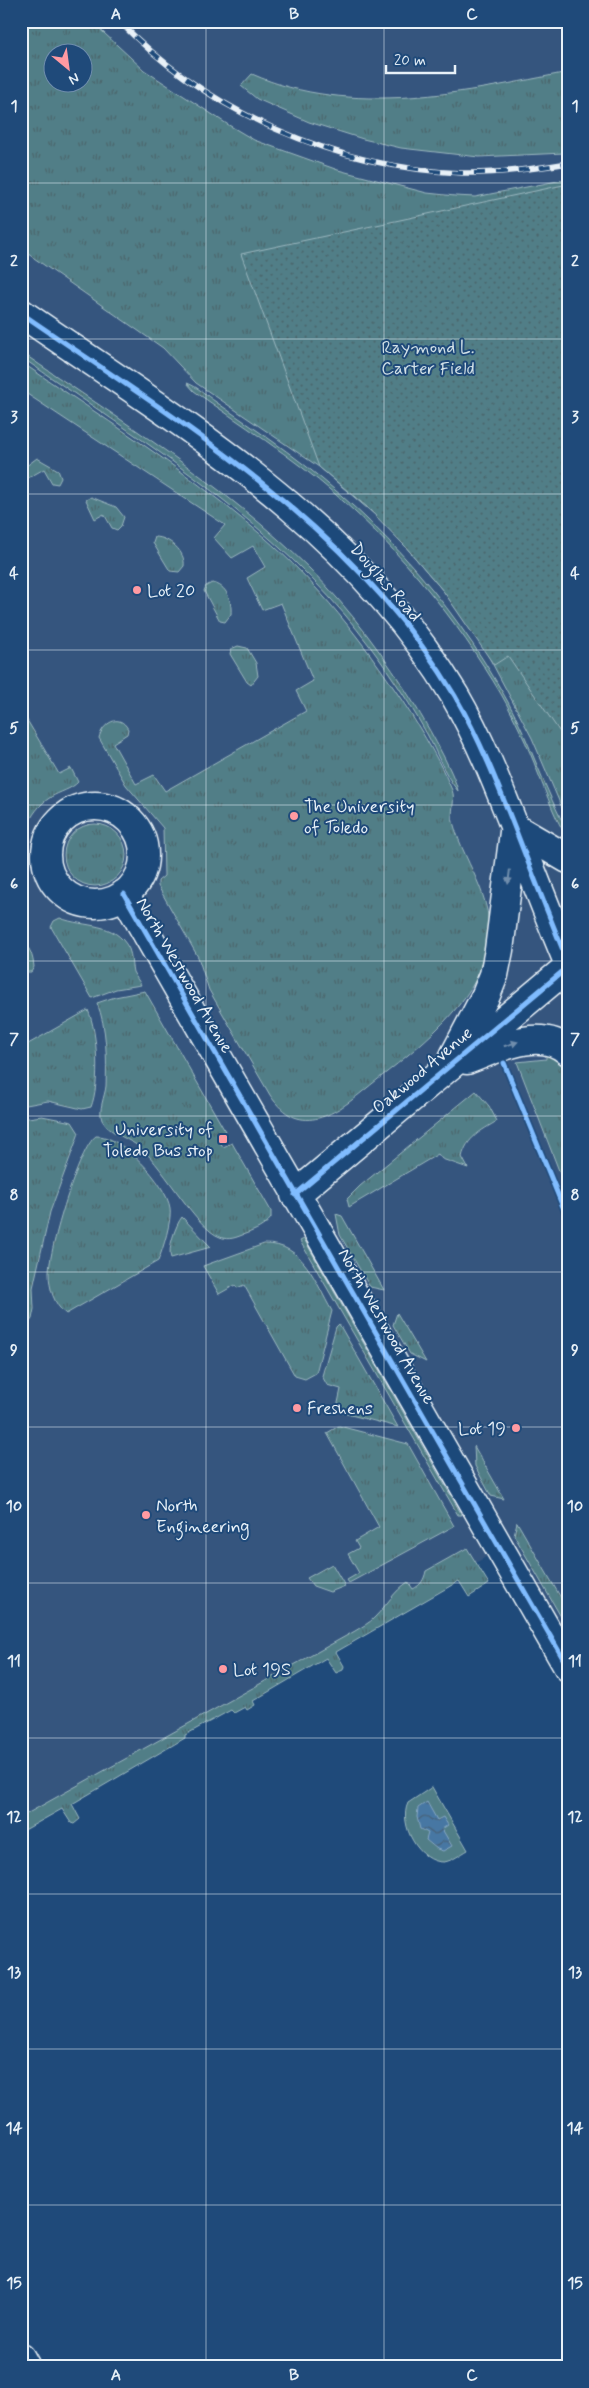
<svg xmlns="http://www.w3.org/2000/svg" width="589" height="2388" font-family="Mynerve,sans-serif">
	<defs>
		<pattern id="grass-tufts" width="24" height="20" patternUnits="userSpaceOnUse" patternTransform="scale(1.25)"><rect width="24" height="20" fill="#517e87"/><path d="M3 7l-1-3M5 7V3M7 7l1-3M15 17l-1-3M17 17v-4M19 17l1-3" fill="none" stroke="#4c666c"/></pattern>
		<pattern id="park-dots" width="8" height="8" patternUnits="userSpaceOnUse" patternTransform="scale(1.25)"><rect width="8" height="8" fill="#517e87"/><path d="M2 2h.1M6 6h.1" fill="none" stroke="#4c666c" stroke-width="1.8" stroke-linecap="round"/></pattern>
		<pattern id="water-waves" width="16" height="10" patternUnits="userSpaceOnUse" patternTransform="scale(1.25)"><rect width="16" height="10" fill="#4677a3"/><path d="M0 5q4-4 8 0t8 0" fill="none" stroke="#466076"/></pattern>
	</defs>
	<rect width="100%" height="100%" fill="#1f4a7a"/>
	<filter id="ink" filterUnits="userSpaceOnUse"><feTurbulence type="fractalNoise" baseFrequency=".02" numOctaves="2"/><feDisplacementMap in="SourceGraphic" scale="10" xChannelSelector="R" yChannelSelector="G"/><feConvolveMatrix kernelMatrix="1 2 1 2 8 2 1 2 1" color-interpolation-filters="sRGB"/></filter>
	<g filter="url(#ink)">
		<!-- built -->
		<path fill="#34547e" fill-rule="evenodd" d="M21,21H568V1667L500,1549L21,1822ZM52,52H82V82H52Z"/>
		<!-- grass -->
		<path fill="url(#grass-tufts)" stroke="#9cb8c0" fill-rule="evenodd" d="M21,21H91L144,70L227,124L254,140L338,170L427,193L455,196L475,197L568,179V822L532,738L483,646L444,592L389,527L319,467L196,383L163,348L21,249ZM52,52H82V82H52Z
			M568,72V141L564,153L479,157L401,148L363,139L309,122L257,99L241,86L252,74C351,118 467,92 568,72Z
			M21,352C120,420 224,484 310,569C351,610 386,658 416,707C426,723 455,774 458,791C445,776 437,752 427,734C404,693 376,652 346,616C255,509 135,436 21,357Z
			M21,362C99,415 180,466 252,527C308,573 355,630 395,690C416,721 437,755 452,790C456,800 450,812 453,822C466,870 501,903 485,957C469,1013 406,1056 362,1092C333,1116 298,1138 270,1095L209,990L198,957L158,886V881L164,876L163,828L126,785L99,738C102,724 119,712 128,729L127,734L113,743L136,784L154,775L165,791L306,711L296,691L313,681L281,603L262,610L247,578L265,567L253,546L232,558L214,538L225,525L21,390Z
			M187,383C198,387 206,395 216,402C233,414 251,426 268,438C367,507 450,596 508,702C531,744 545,791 568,832V839C555,819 547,795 538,773C528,746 515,719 501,694C457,620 400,550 335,494C291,456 241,424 194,391Z
			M37,458L58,470L61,478L58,484L52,483L44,469L21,482V470Z
			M91,497L116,507L124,517L121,526L117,530L112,528L104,514L95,519L86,500Z
			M155,537C169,537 186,552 184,566L179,572L170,571L153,543Z
			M212,583C227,585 232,601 231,614L225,622L220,621L204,591L206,586Z
			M238,646L247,648L256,663L258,676L251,685L247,682L230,654L231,649Z
			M21,710L59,774L71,768L78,782C72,789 59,792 51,797C28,811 19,841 23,866C24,873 26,879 27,886L24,888L21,883Z
			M64 855a31 31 0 1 1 62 0a31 31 0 1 1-62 0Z
			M60,918C85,928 115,921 129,949C132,956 131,964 133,972C135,976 139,981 141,985L116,989L92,998L51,927L54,921Z
			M21,940C30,947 33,956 34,967L31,972H26L21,964Z
			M145,991L225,1131L217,1136L223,1147L232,1143L271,1211V1218C264,1227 256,1230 245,1234C237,1237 229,1241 220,1237C197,1229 164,1168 142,1149C131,1139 109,1134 102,1120C98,1110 105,1096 106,1086C107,1060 107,1027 97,1003L115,997Z
			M88,1010C98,1033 100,1084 91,1107L82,1109L48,1101L21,1106V1048Z
			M546,1053L568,1064V1194L517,1062L546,1059Z
			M476,1091L489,1106L497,1121C481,1131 467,1137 462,1157L468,1168L442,1159L438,1154L349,1207L347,1199L360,1186Z
			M42,1116L72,1122L79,1133L50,1212L33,1288L34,1309L32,1319L21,1334V1119Z
			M96,1136C121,1134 167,1185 170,1208C172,1220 163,1249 158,1261L66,1314C54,1305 49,1288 49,1273C49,1250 79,1147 96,1136Z
			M336,1214L342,1216L384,1290L370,1287L340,1235Z
			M182,1217L211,1247L171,1258C167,1250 176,1224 182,1217Z
			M304,1239L462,1515H458L300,1241Z
			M264,1244C304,1243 315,1282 332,1311L316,1373L305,1379L295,1376L244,1285L237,1288L235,1285L219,1294L203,1266Z
			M397,1313L426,1362L410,1354L393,1325Z
			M339,1324L398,1427L343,1413L338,1403L341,1389L327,1385L322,1376L336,1327Z
			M339,1426L408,1444L454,1526L349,1583L347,1580L359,1573L348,1554L359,1548L355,1541L379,1527L327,1433Z
			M474,1446L504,1499L491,1496L475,1466Z
			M517,1522L568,1610V1629L514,1535Z
			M467,1548L489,1584L469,1597L459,1581L336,1652L344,1666L343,1670L336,1673L326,1658L253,1701L255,1705L247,1710L245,1707L234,1713L231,1710L185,1735V1738L72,1804L80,1819L74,1824L71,1823L62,1809L21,1832V1817L355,1631C361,1627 370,1623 375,1617C387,1605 394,1591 408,1582L413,1589C421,1585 424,1580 426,1571Z
			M332,1564L345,1586L330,1592L313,1586L307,1578Z"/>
		<!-- park -->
		<path fill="url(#park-dots)" stroke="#9cb8c0" d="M568,184V744L508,656L494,665L444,592L405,546L367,507L319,467L241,254Z"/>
		<!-- pitch -->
		<path fill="#517e87" stroke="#9cb8c0" d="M432,1787L468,1850C461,1854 452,1861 444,1862C419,1863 398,1824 408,1803Z"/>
		<!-- water -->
		<path fill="url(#water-waves)" stroke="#87a8c5" d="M427,1802L437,1820L443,1817L448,1825L442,1829L452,1846L443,1851L437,1849L426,1840L428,1833L420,1829L417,1817L418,1808Z"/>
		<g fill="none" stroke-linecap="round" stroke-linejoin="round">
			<defs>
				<path id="minor" d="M21,313C182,424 352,523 455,696C480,739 498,785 516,831C533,875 550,919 568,962
					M46 855a49 49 0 1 1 98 0a49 49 0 1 1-98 0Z
					M515,828L568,859
					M124,894L568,1667
					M454,1056L486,995L494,975L499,950L514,832
					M467,1060C496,1049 540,1026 568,1051
					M295,1195L568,967
					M21,2358L26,2367"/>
			</defs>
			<!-- minor casing -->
			<use href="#minor" stroke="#e8f1f8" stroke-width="31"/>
			<!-- minor -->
			<use href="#minor" stroke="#1f4a7a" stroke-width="28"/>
			<defs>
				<path id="rail" d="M119,21C207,112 336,168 462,173C497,174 533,169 568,163"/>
			</defs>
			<!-- rail casing -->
			<use href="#rail" stroke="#e8f1f8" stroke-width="5.5"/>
			<!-- rail -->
			<use href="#rail" stroke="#1f4a7a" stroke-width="4" stroke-dasharray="11" stroke-linecap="butt"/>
			<defs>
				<path id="cycleway" d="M21,313C182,424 352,523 455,696C480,739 498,785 516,831C533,875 550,919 568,962
					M124,894L568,1667
					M504,1063L568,1219
					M295,1195L568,967"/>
			</defs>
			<!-- cycleway casing -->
			<use href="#cycleway" stroke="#1f4a7a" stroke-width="8"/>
			<!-- cycleway -->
			<use href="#cycleway" stroke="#80bcff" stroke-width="5"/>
		</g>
		<!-- one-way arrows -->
		<defs><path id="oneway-solid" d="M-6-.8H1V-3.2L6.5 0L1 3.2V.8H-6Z" transform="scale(1.25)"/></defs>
		<g fill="#6f8dac">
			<use href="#oneway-solid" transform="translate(509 877) rotate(97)"/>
			<use href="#oneway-solid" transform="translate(511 1044) rotate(-17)"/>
		</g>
	</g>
	<!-- grid -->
	<path fill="none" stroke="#e8f1f8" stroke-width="1" stroke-opacity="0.55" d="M206,21V2367M384,21V2367M21,183H568M21,339H568M21,494H568M21,650H568M21,805H568M21,961H568M21,1116H568M21,1272H568M21,1427H568M21,1583H568M21,1738H568M21,1894H568M21,2049H568M21,2205H568"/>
	<!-- markers -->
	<g fill="#ff9aa2" stroke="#1f4a7a" stroke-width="2">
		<circle cx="137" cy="590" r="5"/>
		<circle cx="294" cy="816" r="5"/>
		<rect x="218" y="1134" width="10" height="10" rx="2.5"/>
		<circle cx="297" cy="1408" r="5"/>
		<circle cx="516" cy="1428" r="5"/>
		<circle cx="146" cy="1515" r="5"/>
		<circle cx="223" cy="1669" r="5"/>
	</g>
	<g text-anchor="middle" stroke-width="4" stroke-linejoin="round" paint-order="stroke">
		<!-- park labels -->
		<g font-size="18" fill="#d1e0e7" stroke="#1f4a7a">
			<text x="428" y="353">Raymond L.<tspan x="428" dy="21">Carter Field</tspan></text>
		</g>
		<!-- street labels -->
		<g font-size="18" fill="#e8f1f8" stroke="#1f4a7a">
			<text transform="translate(386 582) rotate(49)" y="6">Douglas Road</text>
			<text transform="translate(185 975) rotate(60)" y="6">North Westwood Avenue</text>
			<text transform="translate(422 1070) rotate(-40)" y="6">Oakwood Avenue</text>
			<text transform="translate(387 1326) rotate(60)" y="6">North Westwood Avenue</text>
		</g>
		<!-- poi labels -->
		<g font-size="18" fill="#e8f1f8" stroke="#1f4a7a" text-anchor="start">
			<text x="147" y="596">Lot 20</text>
			<text x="304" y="812">The University<tspan x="304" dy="21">of Toledo</tspan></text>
			<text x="213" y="1135" text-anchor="end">University of<tspan x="213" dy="21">Toledo Bus stop</tspan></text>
			<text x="307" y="1414">Freshens</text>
			<text x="506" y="1434" text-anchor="end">Lot 19</text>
			<text x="156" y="1511">North<tspan x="156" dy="21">Engineering</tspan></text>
			<text x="233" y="1675">Lot 19S</text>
		</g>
	</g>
	<!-- margin -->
	<rect width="589" height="2388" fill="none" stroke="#1f4a7a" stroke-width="55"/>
	<!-- north arrow -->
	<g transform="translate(68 68) rotate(151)"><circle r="24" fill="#1f4a7a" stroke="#6f8dac"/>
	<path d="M0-4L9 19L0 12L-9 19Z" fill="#ff9aa2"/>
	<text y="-8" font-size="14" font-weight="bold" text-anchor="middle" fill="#e8f1f8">N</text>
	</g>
	<!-- scale -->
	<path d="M386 65v8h69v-8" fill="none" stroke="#e8f1f8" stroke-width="2.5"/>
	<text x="394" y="65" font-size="15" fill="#e8f1f8" stroke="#1f4a7a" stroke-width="4" paint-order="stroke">20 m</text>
	<rect x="28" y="28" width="534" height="2332" fill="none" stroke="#e8f1f8" stroke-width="2"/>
	<g font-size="16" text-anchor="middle" font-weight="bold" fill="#e8f1f8">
		<text x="116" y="19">A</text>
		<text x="294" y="19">B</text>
		<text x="472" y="19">C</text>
		<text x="14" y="111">1</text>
		<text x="575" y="111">1</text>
		<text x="14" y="266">2</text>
		<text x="575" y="266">2</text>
		<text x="14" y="422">3</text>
		<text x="575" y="422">3</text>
		<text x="14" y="578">4</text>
		<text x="575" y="578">4</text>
		<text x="14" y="733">5</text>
		<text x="575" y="733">5</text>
		<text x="14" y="889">6</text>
		<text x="575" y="889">6</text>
		<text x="14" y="1044">7</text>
		<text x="575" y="1044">7</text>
		<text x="14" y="1200">8</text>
		<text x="575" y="1200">8</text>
		<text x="14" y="1355">9</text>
		<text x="575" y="1355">9</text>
		<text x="14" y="1511">10</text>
		<text x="575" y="1511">10</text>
		<text x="14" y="1666">11</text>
		<text x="575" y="1666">11</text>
		<text x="14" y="1822">12</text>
		<text x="575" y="1822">12</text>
		<text x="14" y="1977">13</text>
		<text x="575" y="1977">13</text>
		<text x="14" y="2133">14</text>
		<text x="575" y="2133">14</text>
		<text x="14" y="2288">15</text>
		<text x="575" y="2288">15</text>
		<text x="116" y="2380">A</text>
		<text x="294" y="2380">B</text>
		<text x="472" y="2380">C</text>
	</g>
</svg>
